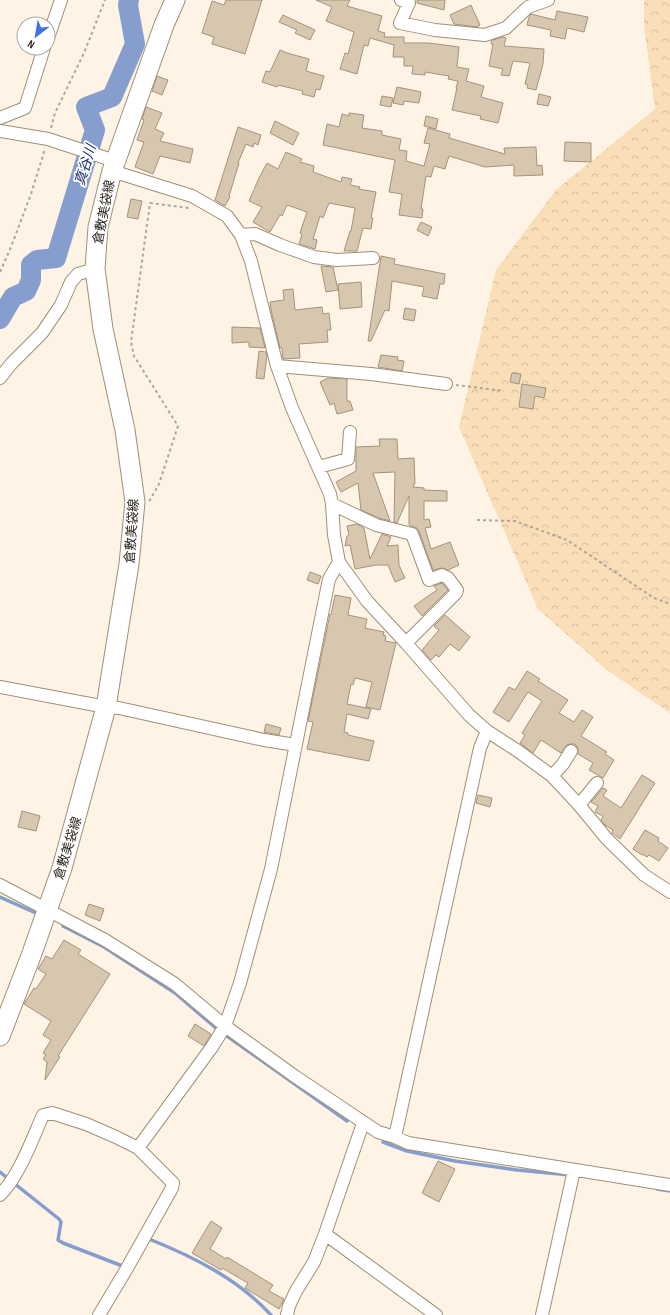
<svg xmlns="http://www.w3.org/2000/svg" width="670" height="1315" font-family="'Sofia Sans Condensed','Noto Sans JP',sans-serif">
	<defs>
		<pattern id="forest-crowns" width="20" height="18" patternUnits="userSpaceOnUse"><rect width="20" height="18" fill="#f9deb7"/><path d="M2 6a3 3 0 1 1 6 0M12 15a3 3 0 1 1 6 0" fill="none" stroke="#d6be9d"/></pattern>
	</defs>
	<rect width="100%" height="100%" fill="#fef3e4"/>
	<!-- forest -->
	<path fill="url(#forest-crowns)" d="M644,0H670V713L607,670L538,609L459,427L496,270L556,190L655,109L644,26Z"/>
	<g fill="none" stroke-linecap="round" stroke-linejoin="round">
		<!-- stream -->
		<path stroke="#869ece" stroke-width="3.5" d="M0,897L38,914
			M63,926L104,947L175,993L217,1029L347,1121
			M383,1142L407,1151L455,1161L517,1170L570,1175
			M0,1172L59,1219L61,1222L58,1240L63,1243L125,1267
			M657,1189L670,1191
			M148,1241L149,1239C194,1257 238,1279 271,1315"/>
		<!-- river -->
		<path stroke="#869ece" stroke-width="20" d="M0,319L13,297L26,291L31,280V265L37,260L56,258L95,130L86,107L112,97L135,44L128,5L129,0"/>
	</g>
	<!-- building -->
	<path fill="#d7c7ae" stroke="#a3937b" d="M226,0H262L245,54L212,44L214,37L202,33L212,1L224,5Z
		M316,0H350L347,6L382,16L378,31L385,33L384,37H404V43H429L459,47L457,67L469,69L466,81L484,86L481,97L503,103L498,123L480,119L481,116L452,110L457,88H456L458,81L448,79L449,76L425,72V75L412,74L413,66H404V57H393L394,45L370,38L368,46L364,45L357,74L340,69L345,53L348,54L354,32L326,21L332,7Z
		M417,0H445L444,10L417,3Z
		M471,5L480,25L477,27L454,24L450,15Z
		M557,11L588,17L584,32L567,28L565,39L550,36L551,30L527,25L529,17L531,14L555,20Z
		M283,15L315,30L310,40L295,33L297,30L279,22Z
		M503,37L506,38L504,46L544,49L543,64L536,90L527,88L528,85L525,84L530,63L513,61L509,76L501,75L503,69L489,66L493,44H491L492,40Z
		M280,50L287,53L309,59L306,71L324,76L320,90L316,89L314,97L302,94L303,91L278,85L277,87L262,82L266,71L270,72Z
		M157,76L168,80L162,95L152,91Z
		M397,87L421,92L419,103L404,101L403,105L393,103Z
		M539,94L551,97L548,106L537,104Z
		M382,96L393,98L391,107L380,105Z
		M146,107L162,113L155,129L164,133L160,141L193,149L190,163L160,156L153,174L135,167L144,142L137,140L144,120L142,119Z
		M349,113L364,115L362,128L382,131V135L401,139L399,150L407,151L406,161L424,166L430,144L424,143L428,128L450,134L449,138L505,154L504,148L536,147L537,166L542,165L543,175L514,176V165L485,167L449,156L445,169L434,166L431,177L426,176L421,209H423L422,218L399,215L402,194L389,192L395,160L323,145L327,124L339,127L342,114L349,116Z
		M426,116L438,119L436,129L424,126Z
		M275,121L299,133L293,145L270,133Z
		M238,127L261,135L258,145L254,143L253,147L246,144L238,163H239L229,196L230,197L225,206L215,200Z
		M565,142L591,143V162L564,161Z
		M286,152L302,159L300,162L314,166L313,172L341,182L342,177L352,179L350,185L360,187L359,189L376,192L371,218H373L371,229L363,228L357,251H344L350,231H351L355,208L329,203L323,218L320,216L313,239L317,240L315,249L299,244L302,234L300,233L307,212L287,205L282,216L280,215L270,232L253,222L262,207L249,201L259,178L267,163L278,169Z
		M131,199L142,201L138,219L127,217Z
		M421,222L432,227L428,236L417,230Z
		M381,256L395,259L394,264L445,274L444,284H440L437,299L422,296L424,287L392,281L389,311L385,310L371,341H368Z
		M321,266L333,267L338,290L326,292Z
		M361,282L362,307L340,309L338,284Z
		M293,289L295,310L322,307L323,314L329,313L331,330H327L328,342L299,344L300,358L283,359L282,348H280L271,310L270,302L284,300L283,290Z
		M405,308L416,310L414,321L403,319Z
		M232,327L260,328L265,348L249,347V342L232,343Z
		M259,351L266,352L267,355L264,379L256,378Z
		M381,355L398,357L397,360L404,361L402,371L378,367Z
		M512,373L521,374L519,384L510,382Z
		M328,378L347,379V401H350L353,410L337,414L334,403L330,405L320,382Z
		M522,384L546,388L544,398L535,396L533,409L519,407Z
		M379,439H397L398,459L414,458L415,483L413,487L424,488V490L447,491V501H424V520L429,519L431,527L425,528L431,549L450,542L459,565L448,570L442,568L433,570L419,531L417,528L409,525V496L397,523L394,522L395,472L373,473L390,521L379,518L361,510L358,483L341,492L336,482L356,471V447L380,446Z
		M357,524L364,528L370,559L382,534L391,537L387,546L398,545L399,565L405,578L395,582L388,565H376L355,569L350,545L345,546L347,536L349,535L347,526Z
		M310,572L321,576L318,584L307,580Z
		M442,583L448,590L422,616L414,606L437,590L434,586Z
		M335,595L351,598L348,615L367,619L365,628L384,632L383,635L386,636L385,641L396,643L380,710L366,707L372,682L355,678L353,685L351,684L347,704L371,709L368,719L347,714L344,732L348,733V735L374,741L369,761L307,749L313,722L308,721L330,614L331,615Z
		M445,615L470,637L459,651L450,644L439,657L436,655L431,660L422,650L439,630L434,626Z
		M527,671L540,679L538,681L568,700L559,713L574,722L582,710L593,717L581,736L607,752L605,754L614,760L603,778L589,770L593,763L578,754V748L575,744H571L567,745L561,753L541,740L533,753L520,743L525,735L522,733L542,701L528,692L509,722L493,712L509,687L515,690Z
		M266,724L281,728L279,735L264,732Z
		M642,775L655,783L620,839L612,833L613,830L605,825L601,820L603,816L595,812L598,806L591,802L603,788L607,790L603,796L621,808Z
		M478,795L492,798L490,807L476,803Z
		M22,811L40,816L36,831L18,827Z
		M645,830L659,838L658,841L668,848L659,861L649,855L647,857L642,854V855L633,849Z
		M89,904L104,909L100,921L85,915Z
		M64,940L81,950L78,954L110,974L58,1056L60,1057L45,1080L47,1062L43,1059L46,1055L43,1053L51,1040L43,1035L51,1021L24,1004L34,988L36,989L46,974L38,969L46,956L52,959Z
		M195,1024L211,1034L204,1046L188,1036Z
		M438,1161L455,1169L439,1202L422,1193Z
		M211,1221L222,1228L210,1249L226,1259L227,1257L273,1285L269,1291L284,1299L279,1309L245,1288L248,1283L222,1268L221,1270L192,1253Z"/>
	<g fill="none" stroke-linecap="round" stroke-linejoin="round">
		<defs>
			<path id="street" d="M401,0L409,3L400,23L435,30L485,35L506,28L528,7L548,0
				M48,38L61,0
				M0,118L25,108L44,48
				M0,131L48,139L115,161
				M112,171L192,196L227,216L241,235L251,261L277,366L292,408L330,494L332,504L334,535L339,562L367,601L406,643L469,715L487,731L518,751L552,776L579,805L607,839L644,875L670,892
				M241,235L255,234L280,245L314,257L337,260L373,258
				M277,366L371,374L446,384
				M0,378L11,364L42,333L61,305L71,282L78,274L95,269
				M319,467L348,459L350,432
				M332,504L376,525L412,534L429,580L442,575L448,578L457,590L456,593L406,643
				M0,687L106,707L119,708L264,740L296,745
				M552,776L563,764L571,751
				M579,805L597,783
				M0,885L105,940L175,984L225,1026L293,1075L378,1132L395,1137L408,1143L670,1185
				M395,1137L480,748L487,731
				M138,1148L212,1047L225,1026L240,983L271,869L329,579L339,562
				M0,1195C19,1176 32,1140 43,1115L52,1113L86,1124L116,1137L138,1148L173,1183L172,1188L126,1270L99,1315
				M325,1234L436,1315
				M287,1315L289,1306L296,1291L314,1262L325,1234L363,1123
				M542,1315L574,1170"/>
			<path id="primary" d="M0,1036L31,956L62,868L106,707L129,564L135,502L125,430L103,329L95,269L98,227L112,171L164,25L175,0"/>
		</defs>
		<!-- street casing -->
		<use href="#street" stroke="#9f8f78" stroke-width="14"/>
		<!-- primary casing -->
		<use href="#primary" stroke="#9f8f78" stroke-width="21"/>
		<!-- path -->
		<path stroke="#afa699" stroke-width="2" stroke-dasharray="3 3" stroke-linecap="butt" d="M51,128L55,113L84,53L105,0
			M0,272L11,247L31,194L45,149
			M456,385L504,391
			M149,501L150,500L159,484L178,426L134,356L131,342L150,203L189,208
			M477,520L515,521L567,540L654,598L670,604"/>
		<!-- street -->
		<use href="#street" stroke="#fff" stroke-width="12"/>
		<!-- primary -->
		<use href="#primary" stroke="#fff" stroke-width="19"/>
	</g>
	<g text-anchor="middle" stroke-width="3.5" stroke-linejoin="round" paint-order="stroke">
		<!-- street labels -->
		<g font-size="13" fill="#2c251c" stroke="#fff">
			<text transform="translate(103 212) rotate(-79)" y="5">倉敷美袋線</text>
			<text transform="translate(131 531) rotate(-86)" y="5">倉敷美袋線</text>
			<text transform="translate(67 848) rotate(-73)" y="5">倉敷美袋線</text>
		</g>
		<!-- water labels -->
		<g font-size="14" font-style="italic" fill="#162e68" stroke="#fff">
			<text transform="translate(85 165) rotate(-73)" y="5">真谷川</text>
		</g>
	</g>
	<!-- north arrow -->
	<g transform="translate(36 36) rotate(211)"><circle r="19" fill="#ffffff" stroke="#aba8a4"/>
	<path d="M0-3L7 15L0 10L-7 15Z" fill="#4272e3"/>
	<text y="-6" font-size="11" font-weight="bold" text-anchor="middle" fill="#2c251c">N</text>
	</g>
</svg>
